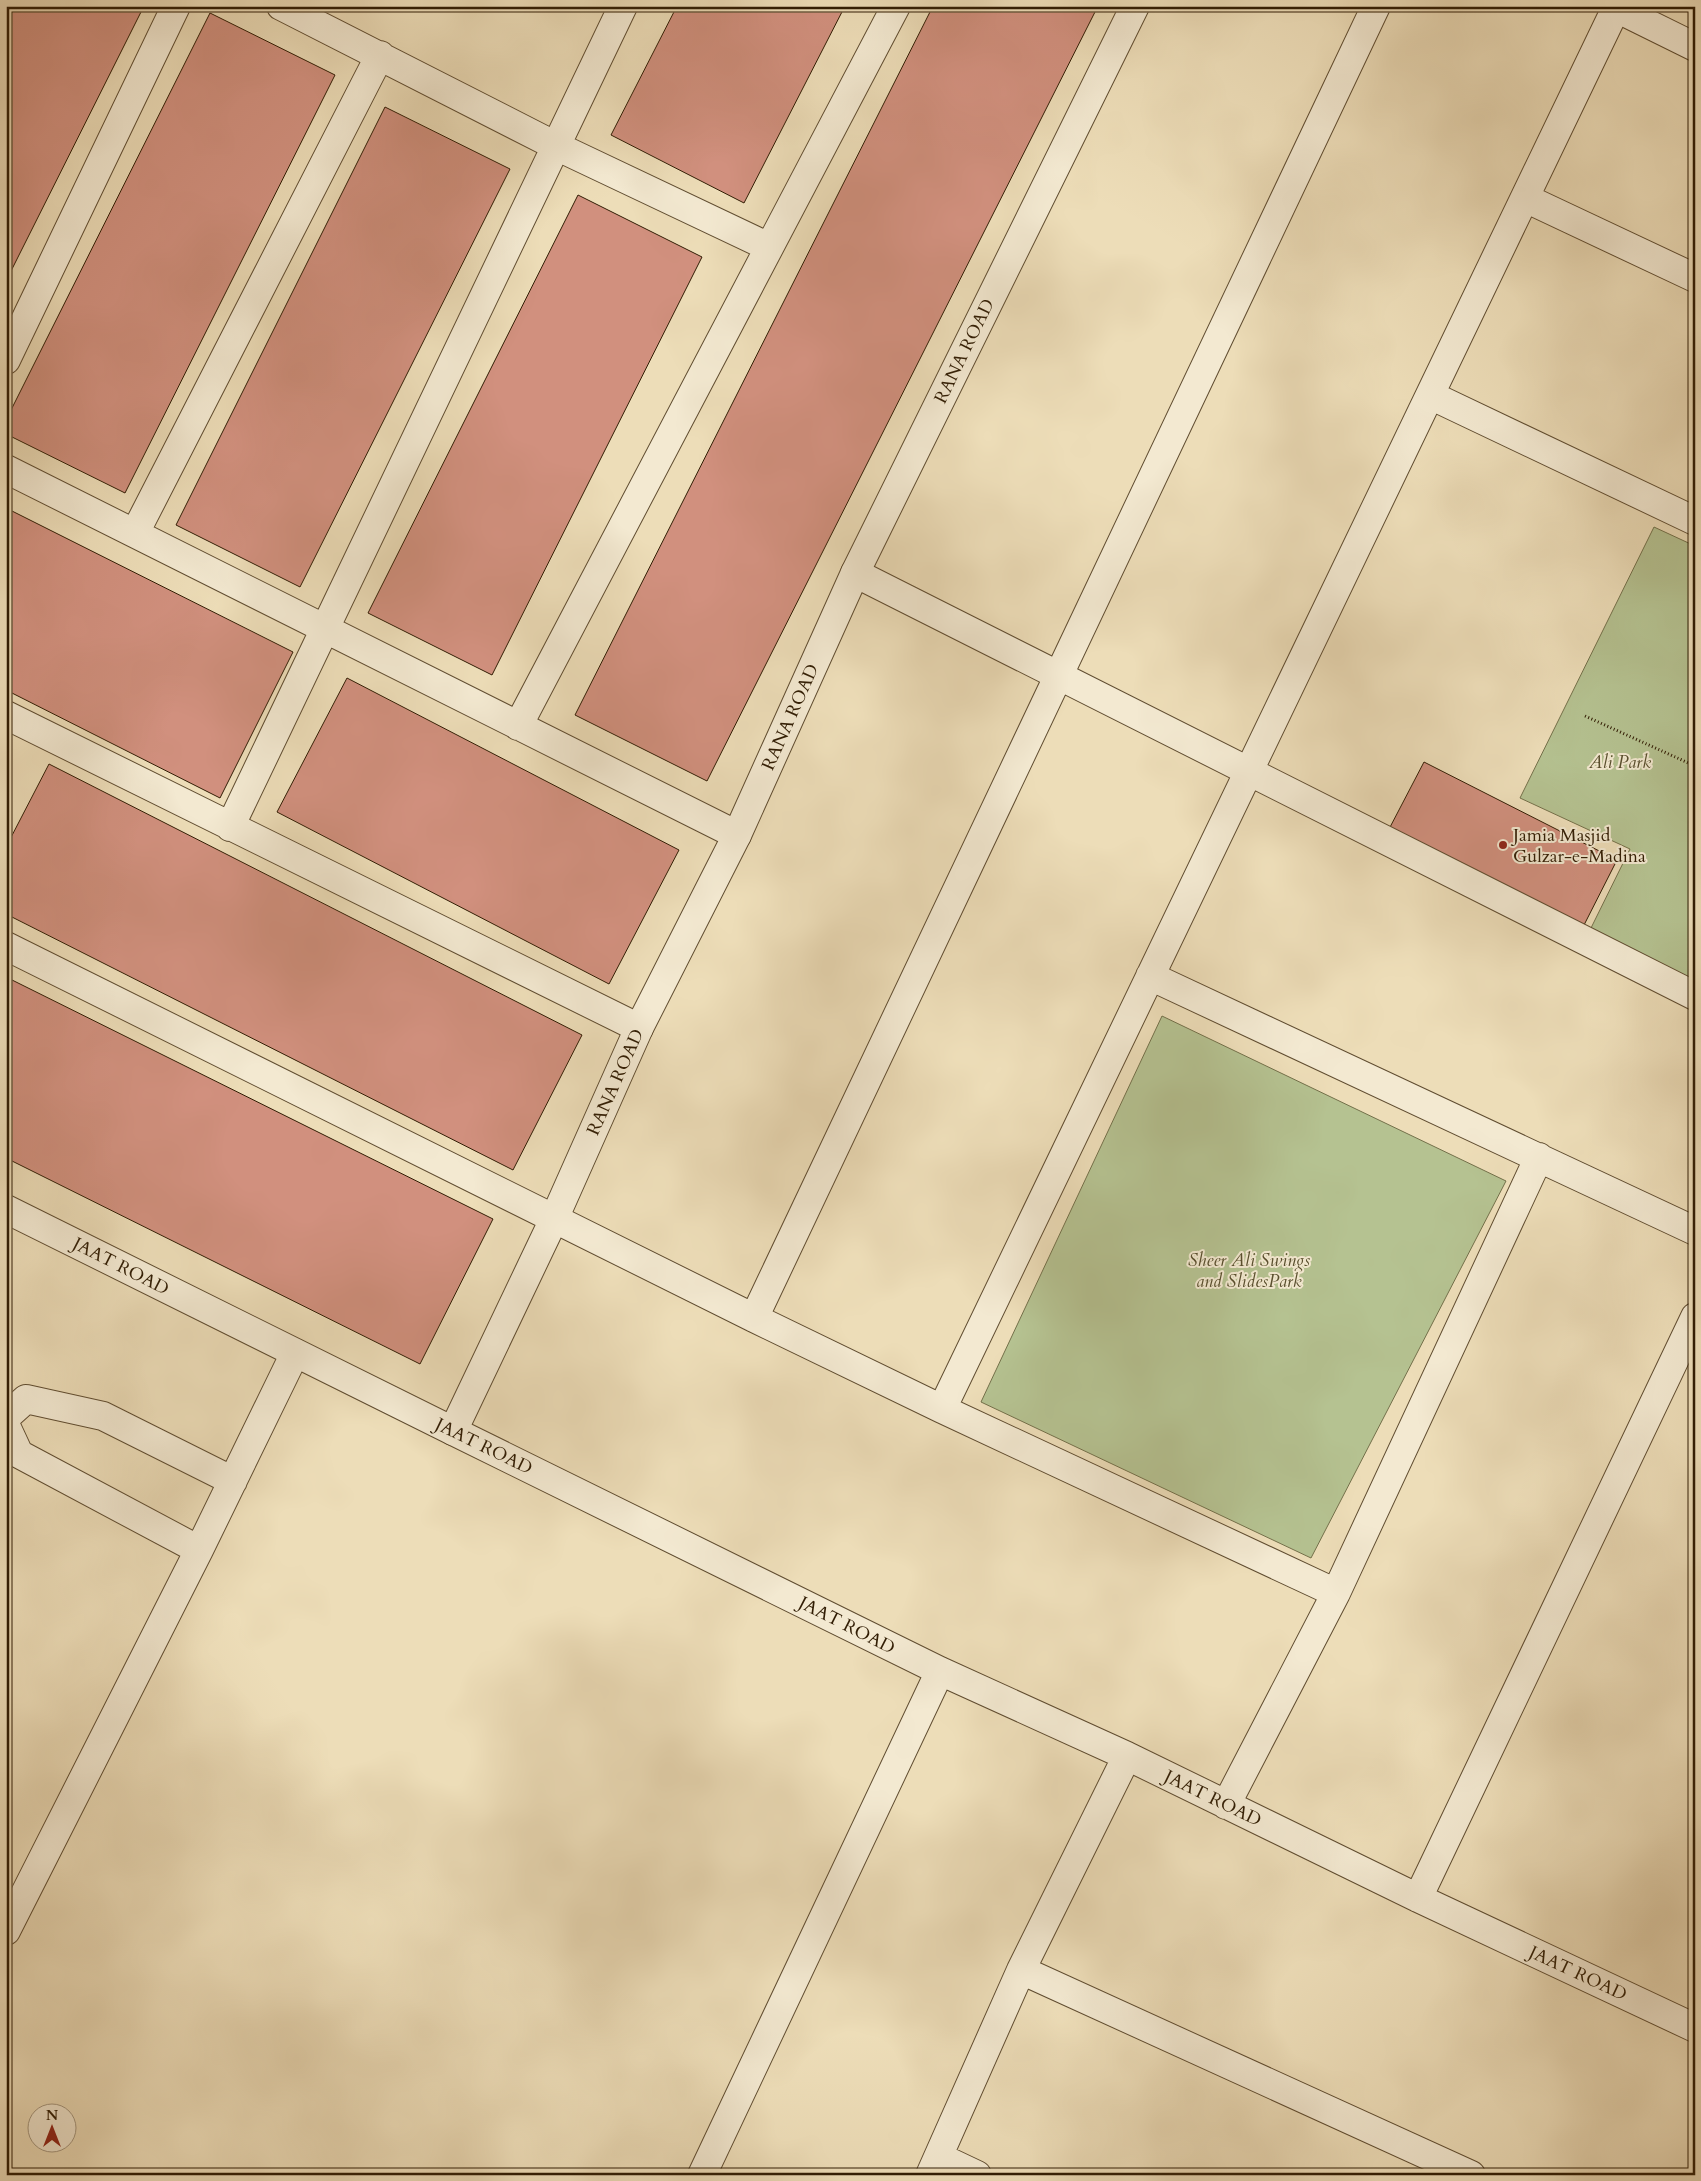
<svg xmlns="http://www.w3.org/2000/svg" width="1701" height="2181" font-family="Cardo,serif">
	<rect width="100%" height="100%" fill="#edddb8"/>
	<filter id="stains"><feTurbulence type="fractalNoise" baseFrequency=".004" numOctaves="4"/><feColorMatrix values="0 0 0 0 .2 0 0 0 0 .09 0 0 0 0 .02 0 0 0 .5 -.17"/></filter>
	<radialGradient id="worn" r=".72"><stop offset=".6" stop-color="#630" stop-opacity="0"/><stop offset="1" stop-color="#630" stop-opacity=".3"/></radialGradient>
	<!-- green -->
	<path fill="#b5c291" stroke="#73704a" d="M1654,527L1695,546V980L1590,930L1630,849L1520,798Z
		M1162,1016L1506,1181L1311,1558L981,1402Z"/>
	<!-- building -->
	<path fill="#d1907e" stroke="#311d04" d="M6,6H144L6,281Z
		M677,6H845L744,203L611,135Z
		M933,6H1098L707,781L575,715Z
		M210,13L335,75L125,493L6,434V420Z
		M385,107L510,169L300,587L176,525Z
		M578,195L702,257L492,675L368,613Z
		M6,508L293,652L220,798L6,690Z
		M347,678L679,850L609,984L277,812Z
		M1424,762L1617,860L1582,929L1388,831Z
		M49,764L582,1035L513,1170L6,914V847Z
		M6,977L493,1219L420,1364L6,1158Z"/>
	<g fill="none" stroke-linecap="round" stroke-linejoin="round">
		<defs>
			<path id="minor" d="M281,6L556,146L769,247
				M1612,6L1695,47
				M1525,198L1695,278
				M6,360L176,6
				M1430,395L1695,521
				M6,469L737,835
				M135,533L380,55
				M855,573L1695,996
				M6,715L639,1028
				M518,726L896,6
				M230,827L623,6
				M6,946L754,1318L942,1409L1336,1593
				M1150,976L1695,1231
				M754,1318L1376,6
				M942,1409L1616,8
				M6,1417L26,1399L103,1416L233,1481
				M6,1426L19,1454L199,1550
				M453,1431L940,1671L1127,1756L1418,1898L1695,2028
				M1226,1805L1336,1593L1539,1157
				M1418,1898L1695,1317
				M6,1931L199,1550L295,1353
				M1021,1970L1471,2175
				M939,2157L977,2175
				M702,2175L940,1671
				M930,2175L1021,1970L1127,1756"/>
			<path id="tertiary" d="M6,1209L453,1431L554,1219L639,1028L737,835L855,573L1135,6"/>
		</defs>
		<!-- minor casing -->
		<use href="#minor" stroke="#604d31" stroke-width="30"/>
		<!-- tertiary casing -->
		<use href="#tertiary" stroke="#604d31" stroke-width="30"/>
		<!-- path -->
		<path stroke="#311d04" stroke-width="3" stroke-dasharray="1 2.5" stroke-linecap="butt" d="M1585,716L1695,766"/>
		<!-- minor -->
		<use href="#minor" stroke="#f3e9d1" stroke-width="28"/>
		<!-- tertiary -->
		<use href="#tertiary" stroke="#f3e9d1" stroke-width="28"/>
	</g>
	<!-- markers -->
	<circle fill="#8f2418" stroke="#f3e9d1" stroke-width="2" cx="1503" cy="845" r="5"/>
	<g text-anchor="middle" stroke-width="4" stroke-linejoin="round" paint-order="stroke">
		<!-- street labels -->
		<g font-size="18" fill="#311d04" stroke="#f3e9d1">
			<text transform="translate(964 351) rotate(-64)" y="6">RANA ROAD</text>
			<text transform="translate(790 717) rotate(-66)" y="6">RANA ROAD</text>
			<text transform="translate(615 1082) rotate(-66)" y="6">RANA ROAD</text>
			<text transform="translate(121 1266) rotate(27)" y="6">JAAT ROAD</text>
			<text transform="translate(484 1446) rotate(26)" y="6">JAAT ROAD</text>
			<text transform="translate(847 1625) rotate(27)" y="6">JAAT ROAD</text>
			<text transform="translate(1213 1798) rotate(26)" y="6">JAAT ROAD</text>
			<text transform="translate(1578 1973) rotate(25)" y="6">JAAT ROAD</text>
		</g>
		<!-- park labels -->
		<g font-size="18" font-style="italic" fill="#594f2e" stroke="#f3e9d1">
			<text x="1620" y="768">Ali Park</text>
			<text x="1249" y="1266">Sheer Ali Swings<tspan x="1249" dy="21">and SlidesPark</tspan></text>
		</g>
		<!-- poi labels -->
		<g font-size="18" fill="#311d04" stroke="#f3e9d1" text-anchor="start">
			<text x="1513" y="841">Jamia Masjid<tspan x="1513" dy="21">Gulzar-e-Madina</tspan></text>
		</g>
	</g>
	<!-- margin -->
	<rect width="1701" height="2181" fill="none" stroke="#edddb8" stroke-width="25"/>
	<rect x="8" y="8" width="1686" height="2166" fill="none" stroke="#311d04" stroke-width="2.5"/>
	<rect x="12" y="12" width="1676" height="2156" fill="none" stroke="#311d04"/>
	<!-- north arrow -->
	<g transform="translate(52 2128)"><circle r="24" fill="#f3e9d1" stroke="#a5977f"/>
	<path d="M0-4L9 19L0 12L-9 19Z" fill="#8f2418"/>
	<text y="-8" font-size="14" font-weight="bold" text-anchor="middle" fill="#311d04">N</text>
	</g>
	<rect width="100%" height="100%" filter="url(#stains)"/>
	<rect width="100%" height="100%" fill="url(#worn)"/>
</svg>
